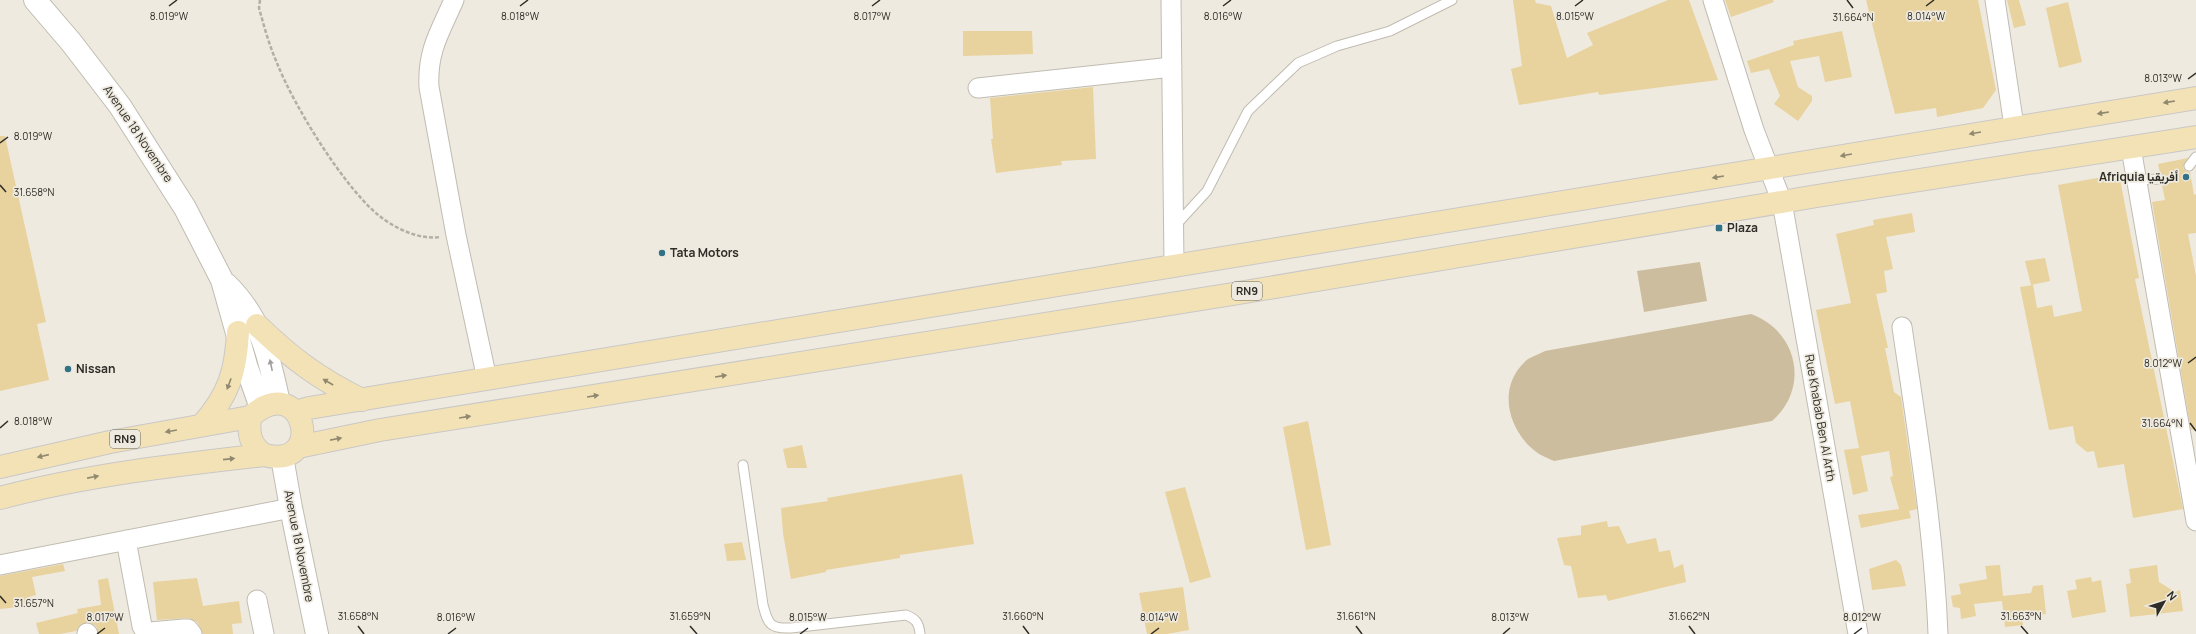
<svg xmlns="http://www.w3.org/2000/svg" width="2196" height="634" font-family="Manrope,Vazirmatn,sans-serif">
	<rect width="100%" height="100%" fill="#efeadf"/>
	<!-- green -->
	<path fill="#cbbd9d" d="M1700,262L1707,301L1644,312L1637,271Z
		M1751,314C1798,331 1810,388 1772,421L1554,461C1548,458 1541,456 1535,451C1506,428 1497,384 1528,359C1533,356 1540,354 1545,351Z"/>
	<!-- building -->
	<path fill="#e8d29d" d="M1513,0H1535L1536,3L1551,6L1567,58L1593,45L1587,33L1668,0H1689L1718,80L1599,95L1598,92L1519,105L1511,69L1522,66Z
		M1725,0H1773L1774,2L1731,17Z
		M1866,0H1978L1996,90L1983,108L1937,117L1936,108L1895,114Z
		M2007,0H2019L2026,25L2014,28Z
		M2068,2L2082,62L2059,68L2046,8Z
		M963,31H1032L1033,54L963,56Z
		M1842,31L1852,77L1825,82L1819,56L1790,61L1798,87L1812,96V101L1798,121L1774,104L1780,96L1769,69L1751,73L1747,61L1794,45L1793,41Z
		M1093,87L1096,159L1061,161L1062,165L996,173L991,139H993L990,98Z
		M0,136H5L46,322L37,324L49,380L0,391Z
		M2188,158L2183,168L2186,171L2190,172L2194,195L2196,194V233L2188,234L2196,276V429L2191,430L2152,202L2165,200L2162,185L2166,182L2167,178L2164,174L2160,173L2158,164Z
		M2119,174L2139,278L2135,279L2183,509L2133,518L2124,464L2098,468L2094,451L2087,452L2076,443L2073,426L2049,430L2020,287L2033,285L2037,308L2052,305L2054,317L2082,311L2058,185Z
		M1912,213L1915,232L1886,237L1893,269L1884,271L1887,292L1876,294L1888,348H1885L1894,392L1901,397L1917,509L1909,511L1911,518L1861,528L1858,515L1899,509L1890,477L1893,476L1889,451L1861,456L1868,491L1853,495L1844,450L1859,448L1850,401L1835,404L1816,310L1851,303L1836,234L1874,225L1873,220Z
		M2045,258L2050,281L2031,285L2025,261Z
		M1308,421L1331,545L1306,550L1283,427Z
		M802,445L807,468H787L783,449Z
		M962,474L974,544L900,555V558L826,570V572L791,579L783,533L781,508L828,501L827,498Z
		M1185,487L1211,577L1190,583L1165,492Z
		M1607,521L1608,527L1619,526L1627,544L1656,538L1659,552L1670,550L1674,568L1683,564L1686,582L1608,601L1606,595L1578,598L1571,566L1564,565L1557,538L1581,535V526Z
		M742,542L746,560L727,561L724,544Z
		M1896,560L1901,565L1906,586L1872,590L1869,569Z
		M63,564L65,571L32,577L36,595L26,598L27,606L0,609V576Z
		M2000,565L2003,596L2031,593L2033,586L2043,585L2046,614L2022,616L2023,625L2005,627L2002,601L1974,604L1976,616L1961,619L1960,608L1953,607L1951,596L1961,594L1959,584L1987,579L1985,566Z
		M2157,565L2159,582L2175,592L2180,590L2183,611L2130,617L2126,584L2131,583L2129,569Z
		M2091,577L2092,582L2101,580L2106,612L2072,618L2067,591L2077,589L2075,580Z
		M108,578L119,634H99L96,626L89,622L80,625L76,631L60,634H39L36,623L78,613L77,609L101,605L98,580Z
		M197,578L203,606L239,601L242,623L232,624L233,634H203L197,622L188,618L157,620L153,582Z
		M1183,587L1189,630L1167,634H1147L1139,593Z"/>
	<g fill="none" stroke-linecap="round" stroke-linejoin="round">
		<defs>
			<path id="service" d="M2189,166L2196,157
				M2136,180L2161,179
				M1175,226L1207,191L1248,111L1298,63L1337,46L1390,31L1452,0
				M743,465L763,605C768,624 770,629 791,628L906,615C916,619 919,623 920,634"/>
			<path id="minor" d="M454,0C440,32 427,51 429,87L456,235L487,379
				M1171,0L1174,265
				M1713,0L1754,130L1782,202L1858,634
				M1995,0L2014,126
				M978,88L1172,67
				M2131,148L2196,521
				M1902,327C1917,429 1934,531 1938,634
				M126,540L142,626L145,631L150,632L184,629H188L192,634
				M0,565L291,508
				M257,600L264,634
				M87,633L88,634"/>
			<path id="tertiary" d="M35,0L71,42L120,106L185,208L222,280L246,365L261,408
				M226,284C262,319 269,357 279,403
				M282,457L291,508L317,634"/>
			<path id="primary" d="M257,325C291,358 319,379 362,400
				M296,412L309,408L2196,98
				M250,417C248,434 250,445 264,455
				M202,425C229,395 236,371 238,332
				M298,447L380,430L1233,294L1817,196L2196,137
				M0,467L110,442L250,417C304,368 328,471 264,455C175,465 86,475 0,498"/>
		</defs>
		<!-- service casing -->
		<use href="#service" stroke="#c0bcb1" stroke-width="11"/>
		<!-- minor casing -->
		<use href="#minor" stroke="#c0bcb1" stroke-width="21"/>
		<!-- tertiary casing -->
		<use href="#tertiary" stroke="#c0bcb1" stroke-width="24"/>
		<!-- primary casing -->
		<use href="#primary" stroke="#c9c8c7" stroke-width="24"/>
		<!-- path -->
		<path stroke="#b3afa6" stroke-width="2.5" stroke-dasharray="4 2" stroke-linecap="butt" d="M260,0L259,8C264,26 269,45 277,63C294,106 342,184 377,214C394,228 418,240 440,237"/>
		<!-- service -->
		<use href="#service" stroke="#fff" stroke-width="9"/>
		<!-- minor -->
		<use href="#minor" stroke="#fff" stroke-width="19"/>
		<!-- tertiary -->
		<use href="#tertiary" stroke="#fff" stroke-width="22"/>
		<!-- primary -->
		<use href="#primary" stroke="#f3e2b6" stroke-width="22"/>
	</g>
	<!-- one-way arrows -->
	<defs><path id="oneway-solid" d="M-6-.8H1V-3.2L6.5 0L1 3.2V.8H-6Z"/></defs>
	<g fill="#90886f">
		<use href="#oneway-solid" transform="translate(2169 102) rotate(171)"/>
		<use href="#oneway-solid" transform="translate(2103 113) rotate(171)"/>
		<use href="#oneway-solid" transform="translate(1975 133) rotate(170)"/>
		<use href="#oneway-solid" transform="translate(1846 155) rotate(170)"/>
		<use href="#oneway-solid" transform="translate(1718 177) rotate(171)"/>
		<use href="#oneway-solid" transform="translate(721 376) rotate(-9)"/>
		<use href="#oneway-solid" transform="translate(328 382) rotate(-150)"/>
		<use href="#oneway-solid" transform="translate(229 384) rotate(110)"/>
		<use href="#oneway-solid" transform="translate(593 396) rotate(-9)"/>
		<use href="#oneway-solid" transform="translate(465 417) rotate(-9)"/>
		<use href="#oneway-solid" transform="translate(171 431) rotate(170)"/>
		<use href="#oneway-solid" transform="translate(336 439) rotate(-11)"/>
		<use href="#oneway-solid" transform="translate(43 456) rotate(167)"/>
		<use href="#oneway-solid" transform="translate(229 459) rotate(-6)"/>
		<use href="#oneway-solid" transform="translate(93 477) rotate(-11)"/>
	</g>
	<use fill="#a1a09e" href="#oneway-solid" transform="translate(271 365) rotate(-102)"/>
	<!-- ticks -->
	<path fill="none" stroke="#2e2d28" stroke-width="1.5" d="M1847,0L1853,8M169,6L177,0M520,6L528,0M872,6L880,0M1223,6L1231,0M1575,6L1583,0M1926,6L1934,0M2188,79L2196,73M0,143L8,137M0,185L6,192M2188,363L2196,357M2190,423L2196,431M0,428L8,421M0,596L6,603M358,626L364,634M690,626L697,634M1023,626L1029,634M1356,626L1362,634M1689,626L1695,634M2021,626L2028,634M97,634L105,628M448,634L456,628M800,634L808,628M1151,634L1159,628M1503,634L1510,628M1854,634L1862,628"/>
	<!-- markers -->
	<g fill="#327286" stroke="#efeadf" stroke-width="1.5">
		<circle cx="2186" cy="177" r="4"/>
		<rect x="1715" y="224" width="8" height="8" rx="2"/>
		<circle cx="662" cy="253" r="4"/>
		<circle cx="68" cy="369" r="4"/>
	</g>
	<g text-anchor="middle" stroke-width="3.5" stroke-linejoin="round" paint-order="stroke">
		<!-- shield labels -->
		<g fill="#efeadf" stroke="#68665f" stroke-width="1">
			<rect x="1232" y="282" width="30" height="18" rx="3"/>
			<rect x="110" y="430" width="30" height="18" rx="3"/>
		</g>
		<g font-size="11" font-weight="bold" fill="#2e2d28">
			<text x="1247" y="295">RN9</text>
			<text x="125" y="443">RN9</text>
		</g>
		<!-- street labels -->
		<g font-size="12" fill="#2e2d28" stroke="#efeadf">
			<text transform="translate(138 134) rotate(56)" y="4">Avenue 18 Novembre</text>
			<text transform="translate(1820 418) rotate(80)" y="4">Rue Khabab Ben Al Arth</text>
			<text transform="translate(299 546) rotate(79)" y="4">Avenue 18 Novembre</text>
		</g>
		<!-- poi labels -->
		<g font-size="12" font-weight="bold" fill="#2e2d28" stroke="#efeadf" text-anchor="start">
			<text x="2178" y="181" text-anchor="end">Afriquia أفريقيا</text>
			<text x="1727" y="232">Plaza</text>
			<text x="670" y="257">Tata Motors</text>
			<text x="76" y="373">Nissan</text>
		</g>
	</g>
	<g font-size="10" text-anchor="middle" fill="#2e2d28" stroke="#efeadf" stroke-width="3.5" stroke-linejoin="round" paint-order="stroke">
		<text x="169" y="20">8.019°W</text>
		<text x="872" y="20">8.017°W</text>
		<text x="1575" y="20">8.015°W</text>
		<text x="520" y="20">8.018°W</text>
		<text x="1223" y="20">8.016°W</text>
		<text x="1926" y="20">8.014°W</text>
		<text x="1853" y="21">31.664°N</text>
		<text x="2163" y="82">8.013°W</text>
		<text x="33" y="140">8.019°W</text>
		<text x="34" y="196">31.658°N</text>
		<text x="2163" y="367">8.012°W</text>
		<text x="33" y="425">8.018°W</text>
		<text x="2162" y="427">31.664°N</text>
		<text x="34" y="607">31.657°N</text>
		<text x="358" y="620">31.658°N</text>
		<text x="690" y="620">31.659°N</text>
		<text x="1023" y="620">31.660°N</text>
		<text x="1356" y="620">31.661°N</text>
		<text x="1689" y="620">31.662°N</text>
		<text x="2021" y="620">31.663°N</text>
		<text x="105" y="621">8.017°W</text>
		<text x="456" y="621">8.016°W</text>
		<text x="808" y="621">8.015°W</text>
		<text x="1159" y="621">8.014°W</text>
		<text x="1510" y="621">8.013°W</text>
		<text x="1862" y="621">8.012°W</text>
	</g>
	<!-- north arrow -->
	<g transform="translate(2164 602) rotate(51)" stroke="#efeadf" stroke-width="3" paint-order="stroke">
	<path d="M0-3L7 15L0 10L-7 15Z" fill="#2e2d28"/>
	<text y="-6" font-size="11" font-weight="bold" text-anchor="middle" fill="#2e2d28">N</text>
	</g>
</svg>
